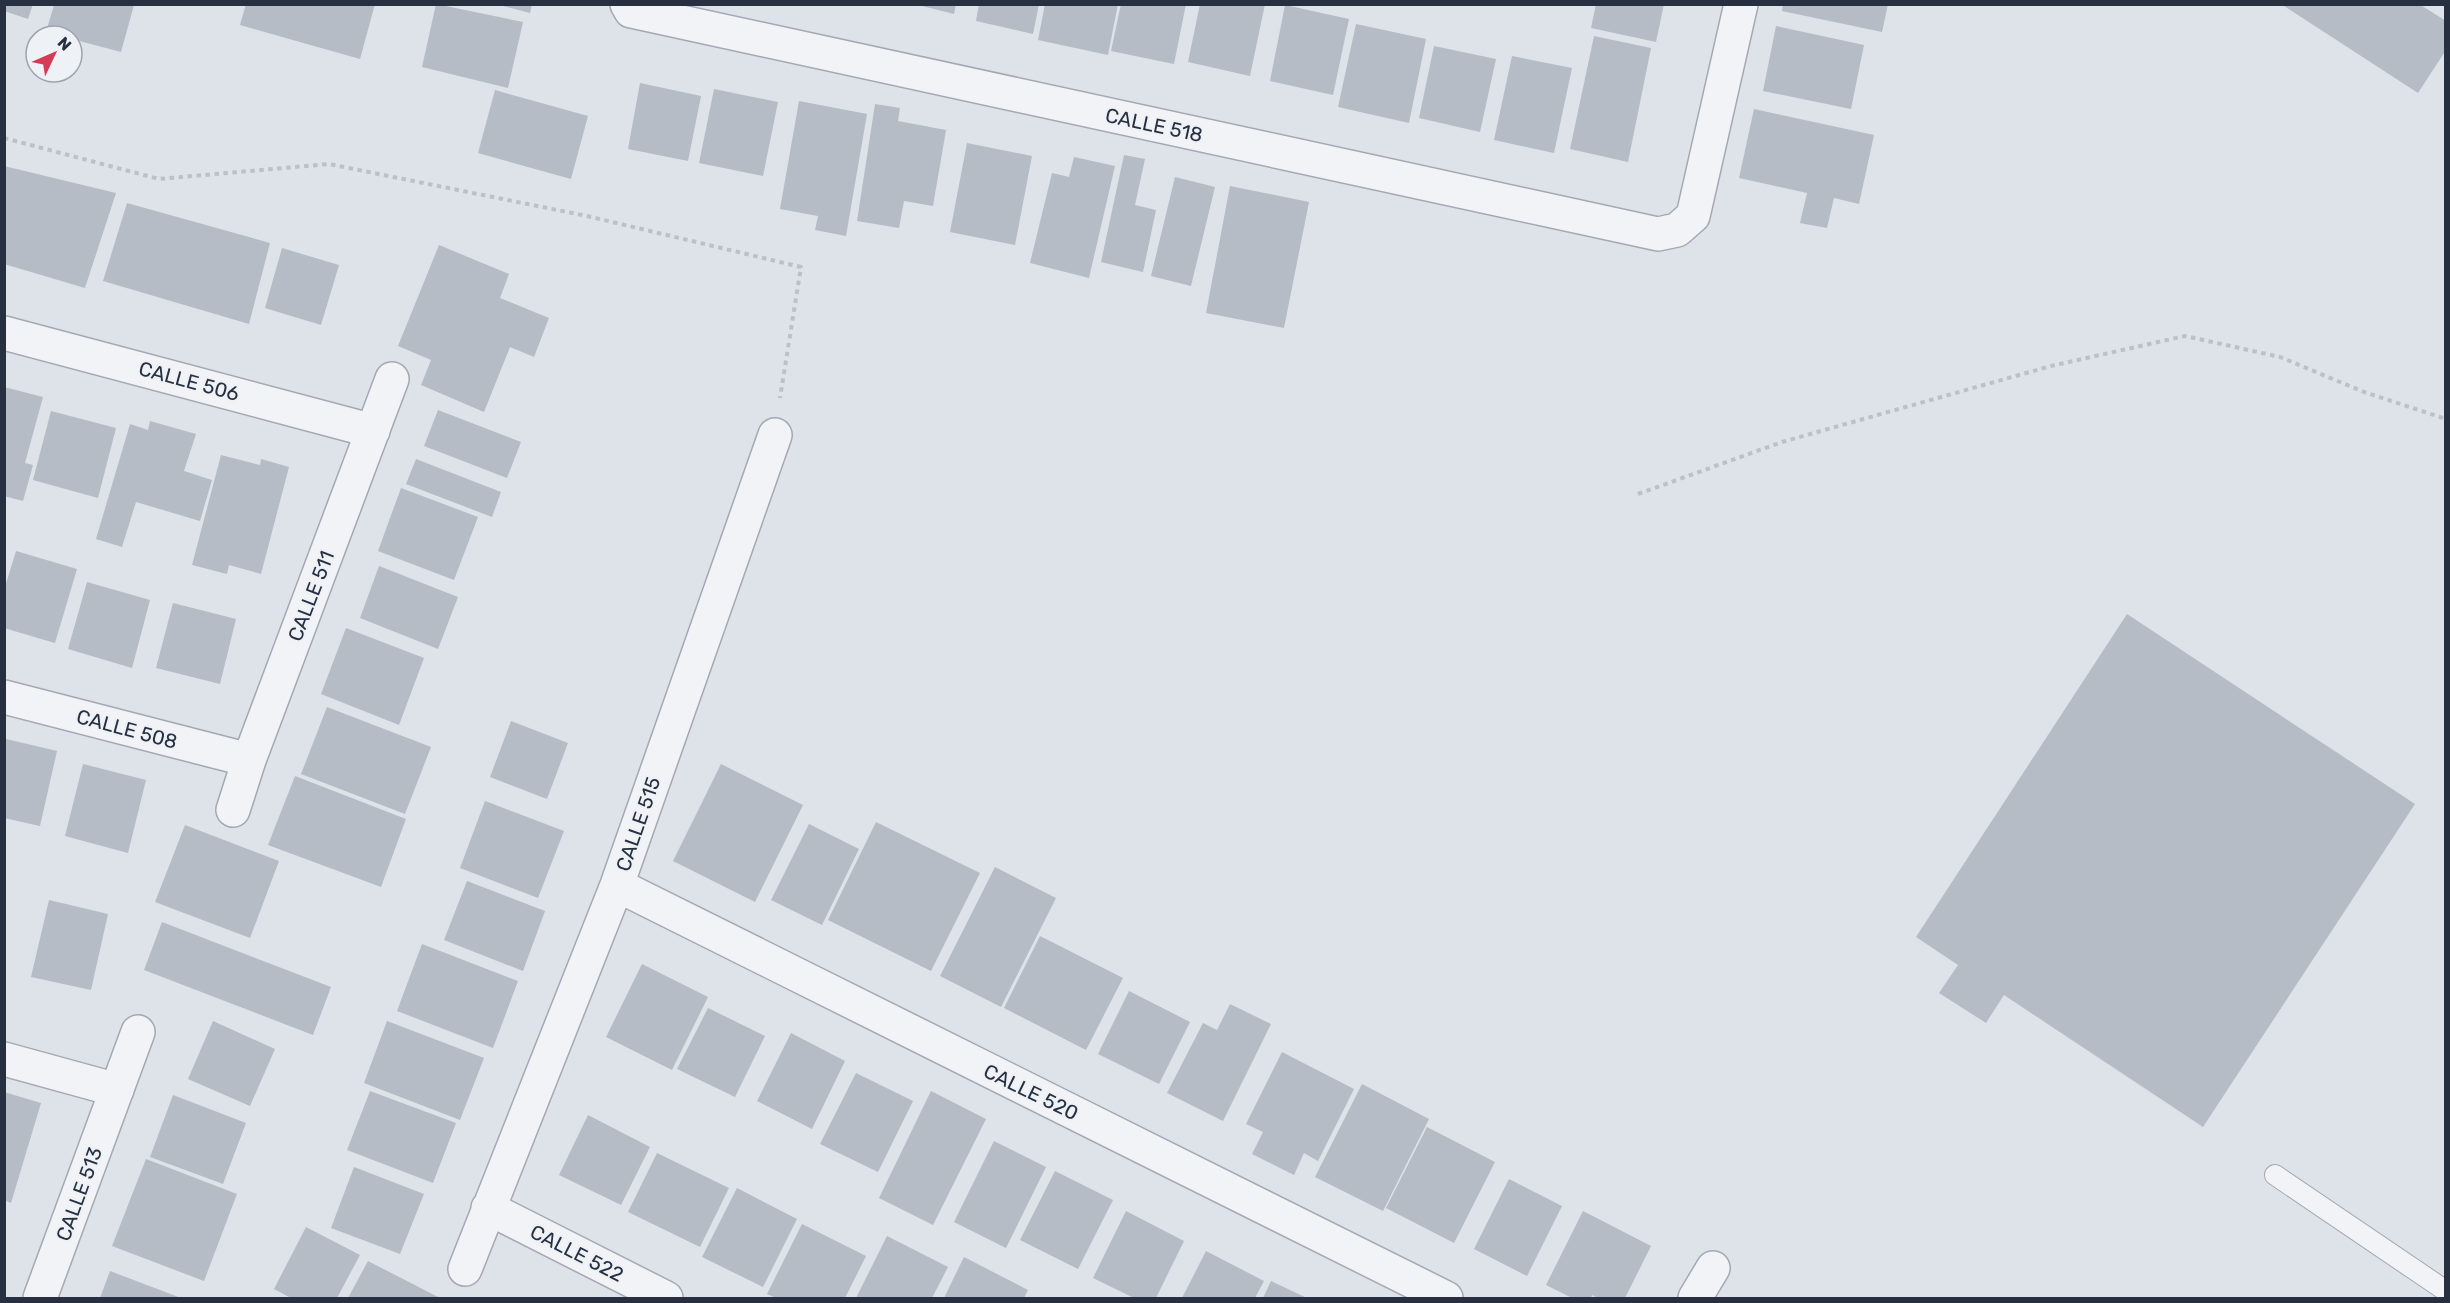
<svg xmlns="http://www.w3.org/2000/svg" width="2450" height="1303" font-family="Rubik,sans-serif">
	<rect width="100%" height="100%" fill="#dee2e9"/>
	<!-- building -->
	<path fill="#b5bcc6" d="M4,4H33L28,19L4,11Z
		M246,4H375L360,59L240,25Z
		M436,4L523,22L508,88L422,67Z
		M495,4H532L530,13Z
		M914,4H956L954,14Z
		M979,4H1039L1033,34L976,21Z
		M1045,4H1118L1108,55L1038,40Z
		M1121,4H1186L1174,64L1111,51Z
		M1200,4H1265L1250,76L1188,62Z
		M1596,4H1664L1656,42L1591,28Z
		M1783,4H1888L1882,32L1782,11Z
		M2281,4H2419L2446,21V50L2418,93Z
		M54,5H134L121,52L72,39V36L46,32Z
		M1285,5L1349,19L1333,95L1270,81Z
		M1356,24L1426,39L1409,123L1338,107Z
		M1776,26L1864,45L1851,109L1763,91Z
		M1594,36L1651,48L1628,162L1570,149Z
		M1434,46L1496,59L1480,132L1419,118Z
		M1512,56L1572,68L1554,153L1494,140Z
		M640,83L701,96L688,161L628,149Z
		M714,89L778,102L763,176L699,163Z
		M495,90L588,116L571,179L478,153Z
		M799,101L867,114L846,236L815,230L818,216L780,209Z
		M875,104L900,108L898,121L946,130L933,206L904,201L899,228L857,221Z
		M1754,109L1874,135L1859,204L1834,198L1827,228L1800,223L1807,193L1739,178Z
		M967,143L1032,156L1015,245L950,232Z
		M1124,155L1145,159L1135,205L1156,210L1143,272L1101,262Z
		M1074,157L1115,166L1089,278L1030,263L1052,173L1069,177Z
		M4,166L116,193L85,288L4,264Z
		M1175,177L1215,187L1191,286L1151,276Z
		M1230,186L1309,202L1284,328L1206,313Z
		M127,203L270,243L249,324L103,281Z
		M439,245L509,274L500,298L549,318L534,357L510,347L484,412L421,385L431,360L398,346Z
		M282,248L339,265L321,325L265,308Z
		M4,387L43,397L25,463L33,465L23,501L4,496Z
		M438,410L521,442L507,478L424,446Z
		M51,411L116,428L98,498L33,480Z
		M150,421L196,434L184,471L212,480L200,521L136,502L122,547L96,539L130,424L148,430Z
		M221,455L260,465L261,459L289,467L261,574L229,565L227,574L192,565Z
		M416,459L501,492L492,517L406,484Z
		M401,488L478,517L454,580L378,551Z
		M16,551L77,569L55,643L4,628V590Z
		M379,566L458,597L438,649L360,618Z
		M87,582L150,600L132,668L68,649Z
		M173,603L236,619L220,684L156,668Z
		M2127,614L2415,804L2203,1127L2004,995L1986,1023L1939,993L1958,965L1916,937Z
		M346,628L424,658L399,725L321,694Z
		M327,707L431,747L405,814L301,774Z
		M511,721L568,743L547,799L490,777Z
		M6,739L57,751L40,826L4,818V748Z
		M83,764L146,780L128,853L65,836Z
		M721,764L803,805L755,902L673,861Z
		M295,776L406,819L381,887L268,845Z
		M485,801L564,831L538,898L460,868Z
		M876,822L980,873L931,971L828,920Z
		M809,824L859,849L822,925L771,900Z
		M185,825L279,861L250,938L155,902Z
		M995,867L1056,898L1001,1007L940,976Z
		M467,881L545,911L523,971L444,940Z
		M49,900L108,914L91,990L31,977Z
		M162,922L331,987L313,1035L144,970Z
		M1040,936L1123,978L1086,1050L1004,1008Z
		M422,944L518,981L493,1048L397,1011Z
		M642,964L708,997L672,1070L606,1037Z
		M1129,991L1190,1022L1159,1084L1098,1054Z
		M1230,1004L1271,1024L1223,1121L1167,1093L1203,1023L1217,1030Z
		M708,1008L765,1036L735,1097L677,1069Z
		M213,1021L275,1049L250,1106L188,1079Z
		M387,1021L484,1058L460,1120L364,1083Z
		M791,1033L845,1061L812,1129L757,1101Z
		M1282,1052L1354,1089L1318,1161L1304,1153L1294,1175L1252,1154L1263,1132L1246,1124Z
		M856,1073L913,1101L878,1172L820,1144Z
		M1362,1084L1429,1119L1383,1211L1315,1177Z
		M370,1091L456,1123L433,1183L347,1150Z
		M931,1091L986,1119L933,1225L879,1198Z
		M4,1092L41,1103L11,1203L4,1200Z
		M173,1095L246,1123L223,1184L150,1157Z
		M588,1115L650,1147L621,1205L559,1175Z
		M1427,1127L1495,1162L1454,1243L1386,1208Z
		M994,1141L1046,1167L1006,1248L954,1222Z
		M657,1153L729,1188L700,1247L628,1212Z
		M146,1159L237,1194L204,1281L112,1246Z
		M354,1167L424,1194L400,1254L331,1228Z
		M1055,1171L1113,1200L1078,1269L1020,1240Z
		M1509,1179L1562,1206L1527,1276L1474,1249Z
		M737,1188L797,1219L763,1287L702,1257Z
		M1126,1211L1184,1241L1156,1298H1134L1093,1278Z
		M1583,1211L1651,1246L1625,1298H1598L1592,1295L1591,1298H1572L1546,1285Z
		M802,1224L866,1256L845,1298H776L767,1294Z
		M306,1227L360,1255L337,1298H291L274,1289Z
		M887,1236L948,1267L932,1298H856Z
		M1206,1251L1264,1281L1255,1298H1182Z
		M964,1257L1028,1290L1024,1298H944Z
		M368,1261L440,1298H348Z
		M110,1271L181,1298H100Z
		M1271,1281L1307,1298H1263Z"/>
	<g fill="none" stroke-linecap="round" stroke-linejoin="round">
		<defs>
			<path id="lane" d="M2275,1175L2446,1291"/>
			<path id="street" d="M627,4L631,11L1658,234L1677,230L1693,216L1741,4
				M4,333L373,431
				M4,697L249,760
				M233,810L249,760L392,379
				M617,885L1446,1298
				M4,1059L117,1090
				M488,1208L666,1298
				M465,1269L617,885L775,435
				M40,1298L138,1032
				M1695,1298L1713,1268"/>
		</defs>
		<!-- lane casing -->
		<use href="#lane" stroke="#a3a9b3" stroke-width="22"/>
		<!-- street casing -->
		<use href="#street" stroke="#a3a9b3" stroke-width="36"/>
		<!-- path -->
		<path stroke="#bcc0c7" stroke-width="4" stroke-dasharray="4.5 4.5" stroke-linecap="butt" d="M4,138L159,179L329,164L587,216L801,267L780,398
			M1638,494L1782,442L2051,366L2185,336L2280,357L2364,392L2446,419"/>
		<!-- lane -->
		<use href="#lane" stroke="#f1f3f7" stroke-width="20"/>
		<!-- street -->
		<use href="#street" stroke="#f1f3f7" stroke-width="33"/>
	</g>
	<g text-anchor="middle" stroke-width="4.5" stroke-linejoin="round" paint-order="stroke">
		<!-- street labels -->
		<g font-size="20" fill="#263040" stroke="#eef1f6">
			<text transform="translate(1154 125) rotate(12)" y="7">CALLE 518</text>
			<text transform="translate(189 381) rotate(15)" y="7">CALLE 506</text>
			<text transform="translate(311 596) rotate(-69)" y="7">CALLE 511</text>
			<text transform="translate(127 729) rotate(15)" y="7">CALLE 508</text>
			<text transform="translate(638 824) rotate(-71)" y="7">CALLE 515</text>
			<text transform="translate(1031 1092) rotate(26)" y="7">CALLE 520</text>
			<text transform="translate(79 1194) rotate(-70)" y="7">CALLE 513</text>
			<text transform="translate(577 1253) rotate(27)" y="7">CALLE 522</text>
		</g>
	</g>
	<!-- border -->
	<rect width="2450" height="1303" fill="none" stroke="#263040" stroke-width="12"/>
	<!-- north arrow -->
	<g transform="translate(54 54) rotate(46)"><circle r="28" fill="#eef1f6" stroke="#9ea4ad" stroke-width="1.5"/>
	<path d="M0-4.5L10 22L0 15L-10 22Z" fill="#d63b55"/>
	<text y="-9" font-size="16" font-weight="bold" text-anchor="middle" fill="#263040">N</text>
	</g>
</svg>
